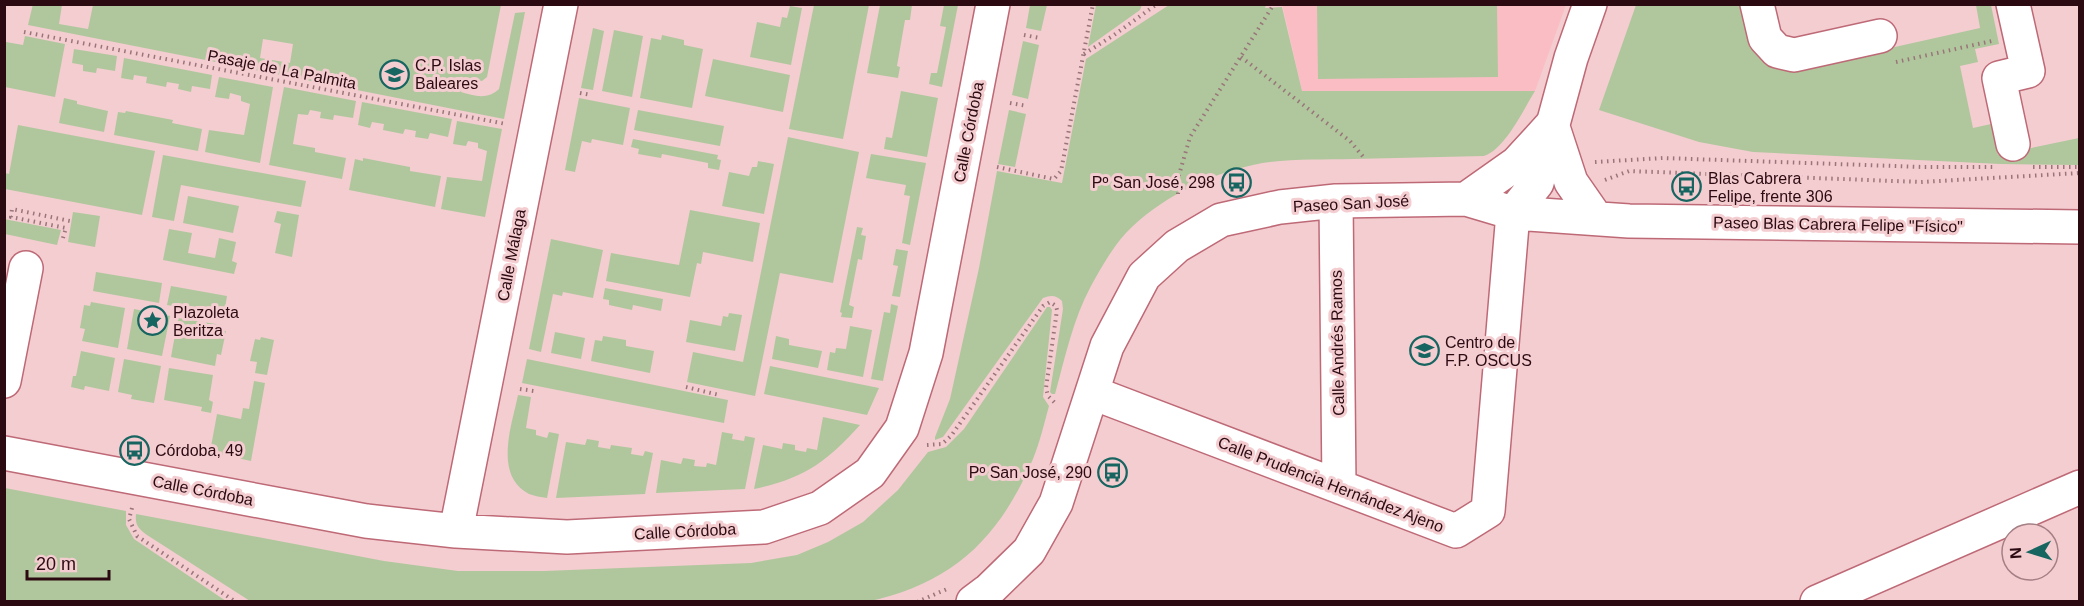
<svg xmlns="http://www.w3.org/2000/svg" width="2084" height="606" font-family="Helvetica,sans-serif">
	<rect width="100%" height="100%" fill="#f4cdd1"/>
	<!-- built -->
	<path fill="#fbbdc4" d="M1282,4L1566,5L1535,91H1302Z"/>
	<!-- green -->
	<path fill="#b0c79d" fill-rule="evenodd" d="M33,4L62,5L59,24L88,29L93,5H501L487,77L482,81L463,78L461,92C474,96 488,100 499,89L515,13L525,12L504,119L28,25ZM263,39L293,44L290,63L260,58Z
		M814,5H869L843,139L789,129Z
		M880,5H912L910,20H905L897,66L900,67L898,78L867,73Z
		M944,5H958L942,87L929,84L931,73H937L946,27L940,26Z
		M1030,5H1047L1041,31L1026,28Z
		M1096,5V4L1142,5L1140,10L1088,47Z
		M1266,5L1265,8L1282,7L1302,91H1535C1523,110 1506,148 1484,156C1440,157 1396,158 1353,159C1320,160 1285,158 1253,165C1209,174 1157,200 1126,233C1112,248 1101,268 1091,286C1073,319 1065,358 1055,394H1052L1050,392L1063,309L1062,301C1056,295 1051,295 1043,298L943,437L935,440V437L950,399L979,268L997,171L1062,183L1086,59L1169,5Z
		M1317,5H1497L1498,77L1318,79Z
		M1636,5H1740L1747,34L1805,67L1980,28L1976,5H1991L1999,44L1975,49L1978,62L1960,66L1973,128L1991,124L1998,155L2079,138V165L2000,164L1753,152L1699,142L1599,110Z
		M790,6L802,8L791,65L750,57L757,22L780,27L782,17L787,18Z
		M593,28L604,31L593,90L581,88Z
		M614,30L643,36L632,97L602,91Z
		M662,35L684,40V45L703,49L692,108L640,98L651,38L661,40Z
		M25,36L65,44L55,97L5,87L6,42L23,45Z
		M1023,41L1039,45L1028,99L1012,95Z
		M74,49L117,56L115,71L97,68L96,73L83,71V65L72,63Z
		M124,58L212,75L210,89L192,86L191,92L178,89L179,84L167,82L166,87L146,83L147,77L134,75L133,80L121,78Z
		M713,59L790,75L783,112L705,96Z
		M219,77L273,87L260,163L205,152L209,130L244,135L250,104L241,101V96L230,93L229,99L215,97Z
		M284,87L356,101L353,118L334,115L333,120L320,118L321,112L310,110L308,115L298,114L293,144L315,148V152L346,158L342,179L269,165Z
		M901,91L938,98L927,157L884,149L886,137L892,138Z
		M64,98L77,101V104L108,111L104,132L59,123Z
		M579,98L630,108L623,145L592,139L591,143L582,141L575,172L565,170Z
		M362,102L452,119L448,137L430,133L428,139L415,137L416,131L405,129L403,134L383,130L384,124L372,122L370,128L358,125Z
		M638,110L724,126L720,146L634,130Z
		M1009,110L1026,114L1015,167L998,164Z
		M126,111L173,120L172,123L202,129L198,151L114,135L118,112L125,113Z
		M457,121L502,129L485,217L441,209L447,177L482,181L487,151L478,148V143L468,141L466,146L453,144Z
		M18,125L155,151L142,215L5,189V173L9,174Z
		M788,137L859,152L833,283L780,273L755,396L687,382L693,352L743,362Z
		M633,139L718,155L717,159L721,160L719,170L708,168V163L662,154L661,158L638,154L639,149L631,147Z
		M871,154L926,163L910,245L902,243L910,196L904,195L906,185L866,178Z
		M163,155L306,181L301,207L181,185L174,221L152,217Z
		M363,158L410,167V171L441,176L435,207L349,190L355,159L363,161Z
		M758,161L774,164L764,214L722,206L729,172L749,176L752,167H757Z
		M188,196L239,206L233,233L183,223Z
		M690,210L760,223L753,262L703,252L701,264L697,263L690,297L606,281L611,253L679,265Z
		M277,211L299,215L292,257L275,253L281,224L274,222Z
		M73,212L100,216L95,247L68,242Z
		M4,219L61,230L57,245L5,234Z
		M857,227L863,228L861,235L866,236L862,260L858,259L849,305L854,307L852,318L841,317L842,313L840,312Z
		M169,229L192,233L188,253L215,258L219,238L236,242L232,261L237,263L234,274L163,260Z
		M551,239L603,250L593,298L563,292L562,296L553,294L541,352L529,349Z
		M896,249L908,251L900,297L892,296L898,266L893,265Z
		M96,272L162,283L159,303L93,291Z
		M171,286L227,296L224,315L167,305Z
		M605,288L663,299L661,311L633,305L632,310L609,305V300L603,299Z
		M91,302L125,308L118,348L82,341L85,329L80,328L84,305L90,306Z
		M891,304L898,306L883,381L871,379L884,312L890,313Z
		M1047,307H1050L1052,310L1043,397L1049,406C1044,424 1040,442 1033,459C999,539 952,584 866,602L250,601L147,535C138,528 135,525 136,514L384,561L458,571H544L751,563L797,555L828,542L863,522L898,490L928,452L946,447L964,429Z
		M134,309L170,316L162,356L127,349Z
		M729,313L742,315L735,351L686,342L690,320L721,326L723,316L728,317Z
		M178,318L222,325L221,330L226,331L221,355L217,354L215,366L171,357Z
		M850,326L872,330L863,377L827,370L830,352L835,353L836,348L846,349Z
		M555,332L585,338L581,359L551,353Z
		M603,336L626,340V346L654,351L650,373L591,361L595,340L602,341Z
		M776,336L789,339V345L822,351L818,368L772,359Z
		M261,337L274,340L267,375L255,373L257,362L250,361L255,339L260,340Z
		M81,351L115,358L109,391L85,386L84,390L71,387L73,376H76Z
		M124,359L161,366L154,403L131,399L132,395L118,392Z
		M527,359L728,400L724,423L522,383Z
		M770,366L879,388L867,415L764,394Z
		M169,368L213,375L209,400L213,402L211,413L201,411L202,407L164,400Z
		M254,381L265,383L251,461L210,452L217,414L241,419L243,408L249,409Z
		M518,395L531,397L526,428L536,430V435L547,438L549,432L559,434L547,498C541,497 534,496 529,494C493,475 512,425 518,395Z
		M823,417L860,425C827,462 803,479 754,489L763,445L782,449L783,443L795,445V450L806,452L807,448L817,450Z
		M722,432L733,434L732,439L744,441L745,436L755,438L745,489L656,493L661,460L681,464L683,458L695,460L694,466L706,467L707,463L716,465Z
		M587,439L599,441L598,447L610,449L611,445L632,448L631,454L643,456L645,451L653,453L645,494L556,498L566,442L585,445Z
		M5,488L126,511V525L134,539L226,601H5Z"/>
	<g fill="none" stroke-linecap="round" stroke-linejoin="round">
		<defs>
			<path id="minor" d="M1757,4L1765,38L1777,51L1794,55L1880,36
				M2013,4L2028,71L1999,78L2013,144
				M1552,124L1571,182L1596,218
				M1466,199L1517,163L1549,128
				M1336,201L1339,486
				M1513,213L1537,183L1571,58L1590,4
				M4,381L26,268
				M1093,393L1456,531L1488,511L1513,213
				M4,453L366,521L456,531L567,537L764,527L820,508L870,473L902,428L926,353L993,4
				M456,531L561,4
				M973,602L989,590L1029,551L1056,503L1107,346L1144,276L1177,246L1221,220L1280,207L1336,201L1466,199L1513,213L1629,221L2080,227
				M1817,602L2080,487"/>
		</defs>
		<!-- minor casing -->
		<use href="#minor" stroke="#be6976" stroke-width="36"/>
		<!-- path -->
		<path stroke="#99757a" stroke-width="4" stroke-dasharray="1.5 4.5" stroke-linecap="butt" d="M24,32L506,124
			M1024,35L1040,38
			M1084,54L1114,35L1157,4
			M1241,57L1350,141L1365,159
			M1896,62L1992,41
			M580,93L591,95
			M1010,103L1027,106
			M1595,162L1663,158L1923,167H1995
			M997,167L1054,179L1061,171L1093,4
			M2033,167H2080
			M1605,180L1629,171L1921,182L2080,173
			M1178,194L1179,175L1190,137L1274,4
			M63,238L66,228L11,217L12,209L70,221
			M686,387L719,395
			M520,389L534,391
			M927,445L942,444L951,436L1043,306L1050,302L1056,306L1057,310L1046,388L1048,396L1056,404
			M132,508L129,519L137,536L236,602
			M917,602L947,589"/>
		<!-- minor -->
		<use href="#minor" stroke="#fff" stroke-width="33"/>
	</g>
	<!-- icons -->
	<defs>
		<symbol id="school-ring" viewBox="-11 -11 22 22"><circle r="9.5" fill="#f4cdd1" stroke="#176561" stroke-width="1.5"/><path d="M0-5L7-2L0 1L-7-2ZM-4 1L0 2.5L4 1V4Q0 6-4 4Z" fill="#176561"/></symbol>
		<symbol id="bus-ring" viewBox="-11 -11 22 22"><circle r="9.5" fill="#f4cdd1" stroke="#176561" stroke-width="1.5"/><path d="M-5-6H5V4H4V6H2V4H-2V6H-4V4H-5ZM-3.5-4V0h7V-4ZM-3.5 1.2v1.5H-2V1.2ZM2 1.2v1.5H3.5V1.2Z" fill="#176561"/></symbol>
		<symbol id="sight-ring" viewBox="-11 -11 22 22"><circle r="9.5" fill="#f4cdd1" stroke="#176561" stroke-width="1.5"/><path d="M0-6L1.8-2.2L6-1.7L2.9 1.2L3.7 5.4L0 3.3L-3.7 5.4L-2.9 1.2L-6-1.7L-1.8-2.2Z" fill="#176561"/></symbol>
	</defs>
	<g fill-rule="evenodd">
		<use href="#school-ring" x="378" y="58" width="33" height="33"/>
		<use href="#bus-ring" x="1220" y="166" width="33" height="33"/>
		<use href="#bus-ring" x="1670" y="170" width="33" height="33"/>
		<use href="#sight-ring" x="136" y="304" width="33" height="33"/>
		<use href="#school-ring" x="1408" y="334" width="33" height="33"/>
		<use href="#bus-ring" x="118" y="434" width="33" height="33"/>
		<use href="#bus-ring" x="1096" y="456" width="33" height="33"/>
	</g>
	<g text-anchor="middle" stroke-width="6" stroke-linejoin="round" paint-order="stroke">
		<!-- poi labels -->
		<g font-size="16" fill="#2b0a11" stroke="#f4cdd1" text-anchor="start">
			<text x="415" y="71">C.P. Islas<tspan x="415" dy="18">Baleares</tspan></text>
			<text x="1708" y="184">Blas Cabrera<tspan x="1708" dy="18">Felipe, frente 306</tspan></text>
			<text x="1215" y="188" text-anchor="end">Pº San José, 298</text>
			<text x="173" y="318">Plazoleta<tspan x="173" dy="18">Beritza</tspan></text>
			<text x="1445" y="348">Centro de<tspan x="1445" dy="18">F.P. OSCUS</tspan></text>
			<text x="155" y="456">Córdoba, 49</text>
			<text x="1092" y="478" text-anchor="end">Pº San José, 290</text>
		</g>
		<!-- street labels -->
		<g font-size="16" fill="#2b0a11" stroke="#f4cdd1">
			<text transform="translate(282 69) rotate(11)" y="6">Pasaje de La Palmita</text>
			<text transform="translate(968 132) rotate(-79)" y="6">Calle Córdoba</text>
			<text transform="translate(1351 203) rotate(-3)" y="6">Paseo San José</text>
			<text transform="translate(1838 224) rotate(1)" y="6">Paseo Blas Cabrera Felipe "Físico"</text>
			<text transform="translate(511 255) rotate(-79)" y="6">Calle Málaga</text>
			<text transform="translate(1337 343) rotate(-91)" y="6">Calle Andrés Ramos</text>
			<text transform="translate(1331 484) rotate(21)" y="6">Calle Prudencia Hernández Ajeno</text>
			<text transform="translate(203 490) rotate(11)" y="6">Calle Córdoba</text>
			<text transform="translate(685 531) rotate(-3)" y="6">Calle Córdoba</text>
		</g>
	</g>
	<!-- border -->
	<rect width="2084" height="606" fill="none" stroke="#2b0a11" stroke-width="12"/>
	<!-- north arrow -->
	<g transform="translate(2030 552) rotate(266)"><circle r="28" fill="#f4cdd1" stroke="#a47f84" stroke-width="1.5"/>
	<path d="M0-4.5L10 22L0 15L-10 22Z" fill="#176561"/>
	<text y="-9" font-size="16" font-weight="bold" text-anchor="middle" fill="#2b0a11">N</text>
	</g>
	<!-- scale -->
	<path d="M27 570v9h82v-9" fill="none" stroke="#2b0a11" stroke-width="3"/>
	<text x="36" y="570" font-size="18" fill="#2b0a11" stroke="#f4cdd1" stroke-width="4.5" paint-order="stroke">20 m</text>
</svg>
